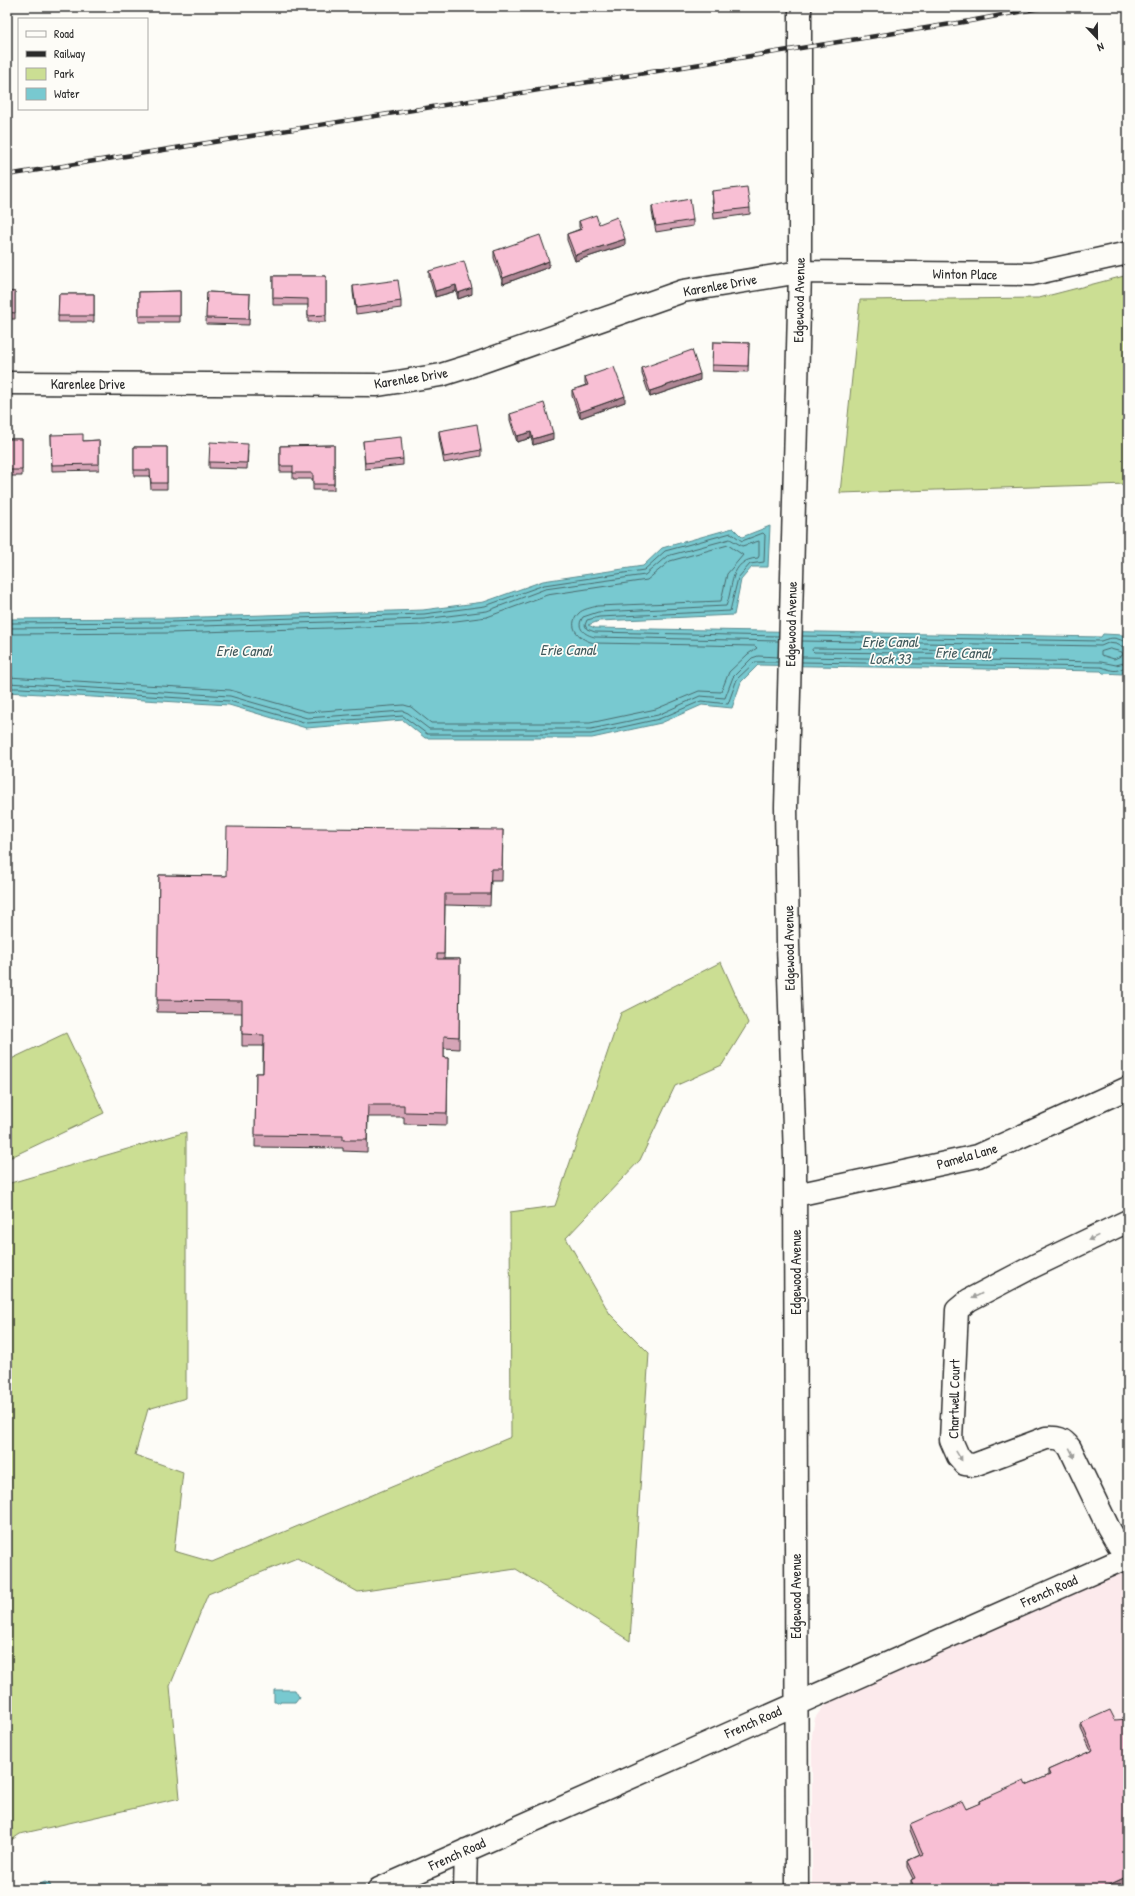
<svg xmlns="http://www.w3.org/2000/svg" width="1135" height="1896" font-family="'Patrick Hand',sans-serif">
	<rect width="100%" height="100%" fill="#fdfcf7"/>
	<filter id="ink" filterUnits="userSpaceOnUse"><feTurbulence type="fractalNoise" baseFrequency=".025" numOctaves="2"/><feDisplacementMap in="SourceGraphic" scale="8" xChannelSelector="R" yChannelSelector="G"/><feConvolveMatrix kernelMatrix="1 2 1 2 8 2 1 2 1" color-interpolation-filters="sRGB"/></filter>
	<g filter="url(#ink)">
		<!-- built -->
		<path fill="#fceaec" d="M1128,1569V1889H812V1735L815,1718L823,1707L836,1697Z"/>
		<!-- green -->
		<path fill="#cbde93" stroke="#7b845f" d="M1128,275V484L840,493L860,300L1039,298Z
			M721,962L748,1023L722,1065L675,1086L640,1160L566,1238L610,1314L649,1353L630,1641L516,1569L358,1592L297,1558L208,1594L170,1686L180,1798L20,1834L7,1843V1184L186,1132V1398L148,1409L135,1455L183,1472L174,1551L212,1562L511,1437L510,1212L555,1206L621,1013Z
			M66,1033L104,1113L7,1159V1061Z"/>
		<!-- water -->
		<path fill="#78c9d0" stroke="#598a8e" d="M770,526L768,567H752L741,580L734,615L599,621L588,625L595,628L1101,637L1103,634L1123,635V638H1128V671H1123L1122,674L1103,673L1101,671L758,665L741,682L732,708L702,705L661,723L592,738H425L403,720L306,728L229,705L7,692V619L170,618L423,610L484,602L543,581L643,566L662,548L733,528L742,537Z
			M274,1690H295L299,1697L295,1702H274Z
			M45,1882L50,1884L51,1889H28Z"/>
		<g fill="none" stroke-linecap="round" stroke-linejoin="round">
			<!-- shore -->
			<path stroke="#4a6a6d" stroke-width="1" d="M7,623L170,622L424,614L485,606L544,585L644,570L665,551L731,533L742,541L763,533L765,535L764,562L750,564L738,578L730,611L599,617L587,620L585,625L587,629L595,632L778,636
				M7,628L170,627L424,619L487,611L545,589L645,575L667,556L730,539L742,546L759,541V556L758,558C728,560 734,588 726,606L598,612L583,617C575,628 585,635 595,637L778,641
				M7,634L170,633L425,625L487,617L547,595L647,580L670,561L728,545L743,555L727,574L721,601L597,606C591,608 583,609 579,613C565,627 581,641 595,643L755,646L757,648L748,654L729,672L721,692L699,691L656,709L590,723H431L411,707L404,705L308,712L230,690L7,677
				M802,636L1101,641C1106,639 1113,637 1118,639C1122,640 1123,642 1128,641
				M802,641L1101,646L1108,643L1116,644L1121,646L1128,647
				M814,648L994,650L996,652L994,654L814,652L812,650Z
				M1110,649L1122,652L1123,655L1114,659L1101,655V652Z
				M802,657L1101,662L1116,665L1128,662
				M802,662L1101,667C1106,668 1113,672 1118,670C1122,669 1123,667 1128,667
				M7,683L230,696L307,718L403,711L408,713L429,729H591L658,715L700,696L725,698L733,677L752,658L758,656L778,657
				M7,688H21L229,701L307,723L403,716L427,734H591L659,719L701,701L728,704L737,679L755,662H778"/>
			<defs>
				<path id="minor" d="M7,383L378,385L441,375L473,365L683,291L800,272L1032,274L1128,253
					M796,1195L978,1156L1128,1088
					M1126,1558L1108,1527L1070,1448C1063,1438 1057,1437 1046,1438L974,1465L965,1464L958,1456L951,1440L957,1310L969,1300L1034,1266L1128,1221
					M379,1889L1128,1557
					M465,1889L466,1850
					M797,1889L795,1158L788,945L786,807L800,272V7"/>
			</defs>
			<!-- minor casing -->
			<use href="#minor" stroke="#2b2b2b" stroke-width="25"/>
			<!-- minor -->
			<use href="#minor" stroke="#fdfcf7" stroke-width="22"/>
			<defs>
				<path id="rail" d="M7,175L970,21L1045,7"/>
			</defs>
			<!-- rail casing -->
			<use href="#rail" stroke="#2b2b2b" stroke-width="4.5"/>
			<!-- rail -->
			<use href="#rail" stroke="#fdfcf7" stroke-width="3" stroke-dasharray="9" stroke-linecap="butt"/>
		</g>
		<!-- wall -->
		<path fill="#d5a4b6" stroke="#2b2b2b" d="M712,191L750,208V214L714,219L712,197Z
			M652,206L693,220V226L656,232L652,212Z
			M579,221L599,224L625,245L575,261L567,240V234L580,229L579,227Z
			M494,251L549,267L503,284L494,258Z
			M429,271L472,294L458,299L456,291L435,297L429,277Z
			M273,276H326V322H308V305H273Z
			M353,286L401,301V308L356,314L353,292Z
			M7,291L15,292V319H7Z
			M180,291V322H139V292Z
			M207,292L250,294L249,325L206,324Z
			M59,294H94V322H58Z
			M713,342L749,343L748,372L712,371Z
			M642,368L700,380L650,397L642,374Z
			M585,377L625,402L580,418L572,396V390L586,385L585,383Z
			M510,414L553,439L533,445L531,438L517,442L510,420Z
			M439,431L481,450V456L444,463L439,437Z
			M51,435L83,441L99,440V470L52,471Z
			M7,439H22V476H7Z
			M363,441L403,459V465L365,469Z
			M334,445V490H313V479H293V472H280V446Z
			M134,447H167V489H151L150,476H134Z
			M248,450L247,469L209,468V462Z
			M503,830L502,881H491L490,906L445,905L444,959H460L459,1049L444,1048V1058H448L447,1125L404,1124V1117H368L367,1152L343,1151V1148L255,1147L256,1073H263V1046H242V1013L157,1012L159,875L226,876Z
			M1115,1720L1113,1889H912L911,1886V1880L913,1879L907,1867V1861L920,1855L910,1830V1824L966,1809L979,1804V1801L1026,1785L1048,1776V1770L1091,1751L1081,1729V1723Z"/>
		<!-- shaded-wall -->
		<path fill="#ae8694" stroke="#2b2b2b" d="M625,239V245L575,261V255Z
			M549,261V267L503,284V278Z
			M456,285V291L435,297V291Z
			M472,288V294L458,299V293Z
			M700,374V380L650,397V391Z
			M625,396V402L580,418V412Z
			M531,432V438L517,442V436Z
			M553,433V439L533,445V439Z
			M1128,1876V1883L1113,1889H1100Z"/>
		<!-- building -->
		<path fill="#f8bfd4" stroke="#2b2b2b" d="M747,187L750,208L714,212L712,191Z
			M690,199L693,220L656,226L652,206Z
			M596,215L599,224L617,217L625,239L575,255L567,234L582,229L579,221Z
			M540,235L549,261L503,278L494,251Z
			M464,261L472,288L458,293L456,285L435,291L429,271Z
			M273,276H326V315L308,316V299L273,298Z
			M398,280L401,301L356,308L353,286Z
			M7,291L15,292V313L7,312Z
			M180,291V316H139V292Z
			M207,292L250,294L249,319L206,318Z
			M59,294H94V316H58Z
			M713,342L749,343L748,366L712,365Z
			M692,350L700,374L650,391L642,368Z
			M614,367L625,396L580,412L572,390L588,385L585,377Z
			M544,403L553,433L533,439L531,432L517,436L510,414Z
			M477,424L481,450L444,457L439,431Z
			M83,434V441L99,440V464L52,465L51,435Z
			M401,437L403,459L365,463L363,441Z
			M7,439H22V470H7Z
			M210,442L248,444L247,463L209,462Z
			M334,445V484H313V473H293V466H280V446Z
			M134,447H167V483H151L150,470H134Z
			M227,827L503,830L502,869H491L490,894H445L444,954H437V959H460L459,1037L444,1036V1058H448L447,1113L404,1112V1105H368L367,1140H343V1136L255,1135L256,1073H263L264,1035L242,1034V1001L157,1000L159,875L226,876Z
			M1110,1710L1115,1720L1128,1719V1876L1100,1889H915L911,1880L915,1878L907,1861L923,1854L910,1824L962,1801L966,1809L980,1803L979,1801L1024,1781L1026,1785L1050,1775L1048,1770L1093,1750L1081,1723Z"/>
		<!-- one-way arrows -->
		<defs><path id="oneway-solid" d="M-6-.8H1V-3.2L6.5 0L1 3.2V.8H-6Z"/></defs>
		<g fill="#9e9e9b">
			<use href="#oneway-solid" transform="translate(1093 1238) rotate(154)"/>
			<use href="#oneway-solid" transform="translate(977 1296) rotate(152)"/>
			<use href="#oneway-solid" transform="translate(1072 1453) rotate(63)"/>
			<use href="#oneway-solid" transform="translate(959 1456) rotate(58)"/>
		</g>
	</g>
	<g text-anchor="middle" stroke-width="3.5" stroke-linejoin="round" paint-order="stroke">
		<!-- street labels -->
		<g font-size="14" fill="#2b2b2b" stroke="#fdfcf7">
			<text transform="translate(965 274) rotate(1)" y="5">Winton Place</text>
			<text transform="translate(720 285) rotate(-10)" y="5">Karenlee Drive</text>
			<text transform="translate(799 300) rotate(-89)" y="5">Edgewood Avenue</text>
			<text transform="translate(411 378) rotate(-9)" y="5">Karenlee Drive</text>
			<text x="88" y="389">Karenlee Drive</text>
			<text transform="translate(791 624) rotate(-89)" y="5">Edgewood Avenue</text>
			<text transform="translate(789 948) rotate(-91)" y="5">Edgewood Avenue</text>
			<text transform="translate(967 1156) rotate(-16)" y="5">Pamela Lane</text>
			<text transform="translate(796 1272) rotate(-90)" y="5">Edgewood Avenue</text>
			<text transform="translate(954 1399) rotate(-89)" y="5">Chartwell Court</text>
			<text transform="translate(1049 1591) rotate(-24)" y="5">French Road</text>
			<text transform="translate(796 1596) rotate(-90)" y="5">Edgewood Avenue</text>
			<text transform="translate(753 1722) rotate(-24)" y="5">French Road</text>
			<text transform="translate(457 1854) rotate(-24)" y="5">French Road</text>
		</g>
		<!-- water labels -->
		<g font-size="15" font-style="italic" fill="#425a5d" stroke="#fdfcf7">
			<text x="890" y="647">Erie Canal<tspan x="890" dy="17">Lock 33</tspan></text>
			<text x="568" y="655">Erie Canal</text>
			<text x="244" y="656">Erie Canal</text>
			<text transform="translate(963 653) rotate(1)" y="5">Erie Canal</text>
		</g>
	</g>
	<!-- margin -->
	<rect width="1135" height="1896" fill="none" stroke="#fdfcf7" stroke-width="24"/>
	<rect x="12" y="12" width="1111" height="1872" fill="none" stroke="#2b2b2b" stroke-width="1.5" filter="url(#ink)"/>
	<!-- legend -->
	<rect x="18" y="18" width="130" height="92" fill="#fdfcf7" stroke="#a9a8a5"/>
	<rect x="26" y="31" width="20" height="6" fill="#fdfcf7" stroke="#a9a8a5"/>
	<text x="54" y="38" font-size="12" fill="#2b2b2b">Road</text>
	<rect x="26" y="51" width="20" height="6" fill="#2b2b2b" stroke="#a9a8a5"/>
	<text x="54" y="58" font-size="12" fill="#2b2b2b">Railway</text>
	<rect x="26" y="68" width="20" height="12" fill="#cbde93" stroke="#a9a8a5"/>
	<text x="54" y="78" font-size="12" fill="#2b2b2b">Park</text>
	<rect x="26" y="88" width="20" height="12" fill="#78c9d0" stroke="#a9a8a5"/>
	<text x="54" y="98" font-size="12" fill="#2b2b2b">Water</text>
	<!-- north arrow -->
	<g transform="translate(1097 38) rotate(158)" stroke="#fdfcf7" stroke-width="3" paint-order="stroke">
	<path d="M0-3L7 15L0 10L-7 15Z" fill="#2b2b2b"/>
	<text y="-6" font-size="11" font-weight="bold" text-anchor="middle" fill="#2b2b2b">N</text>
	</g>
</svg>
